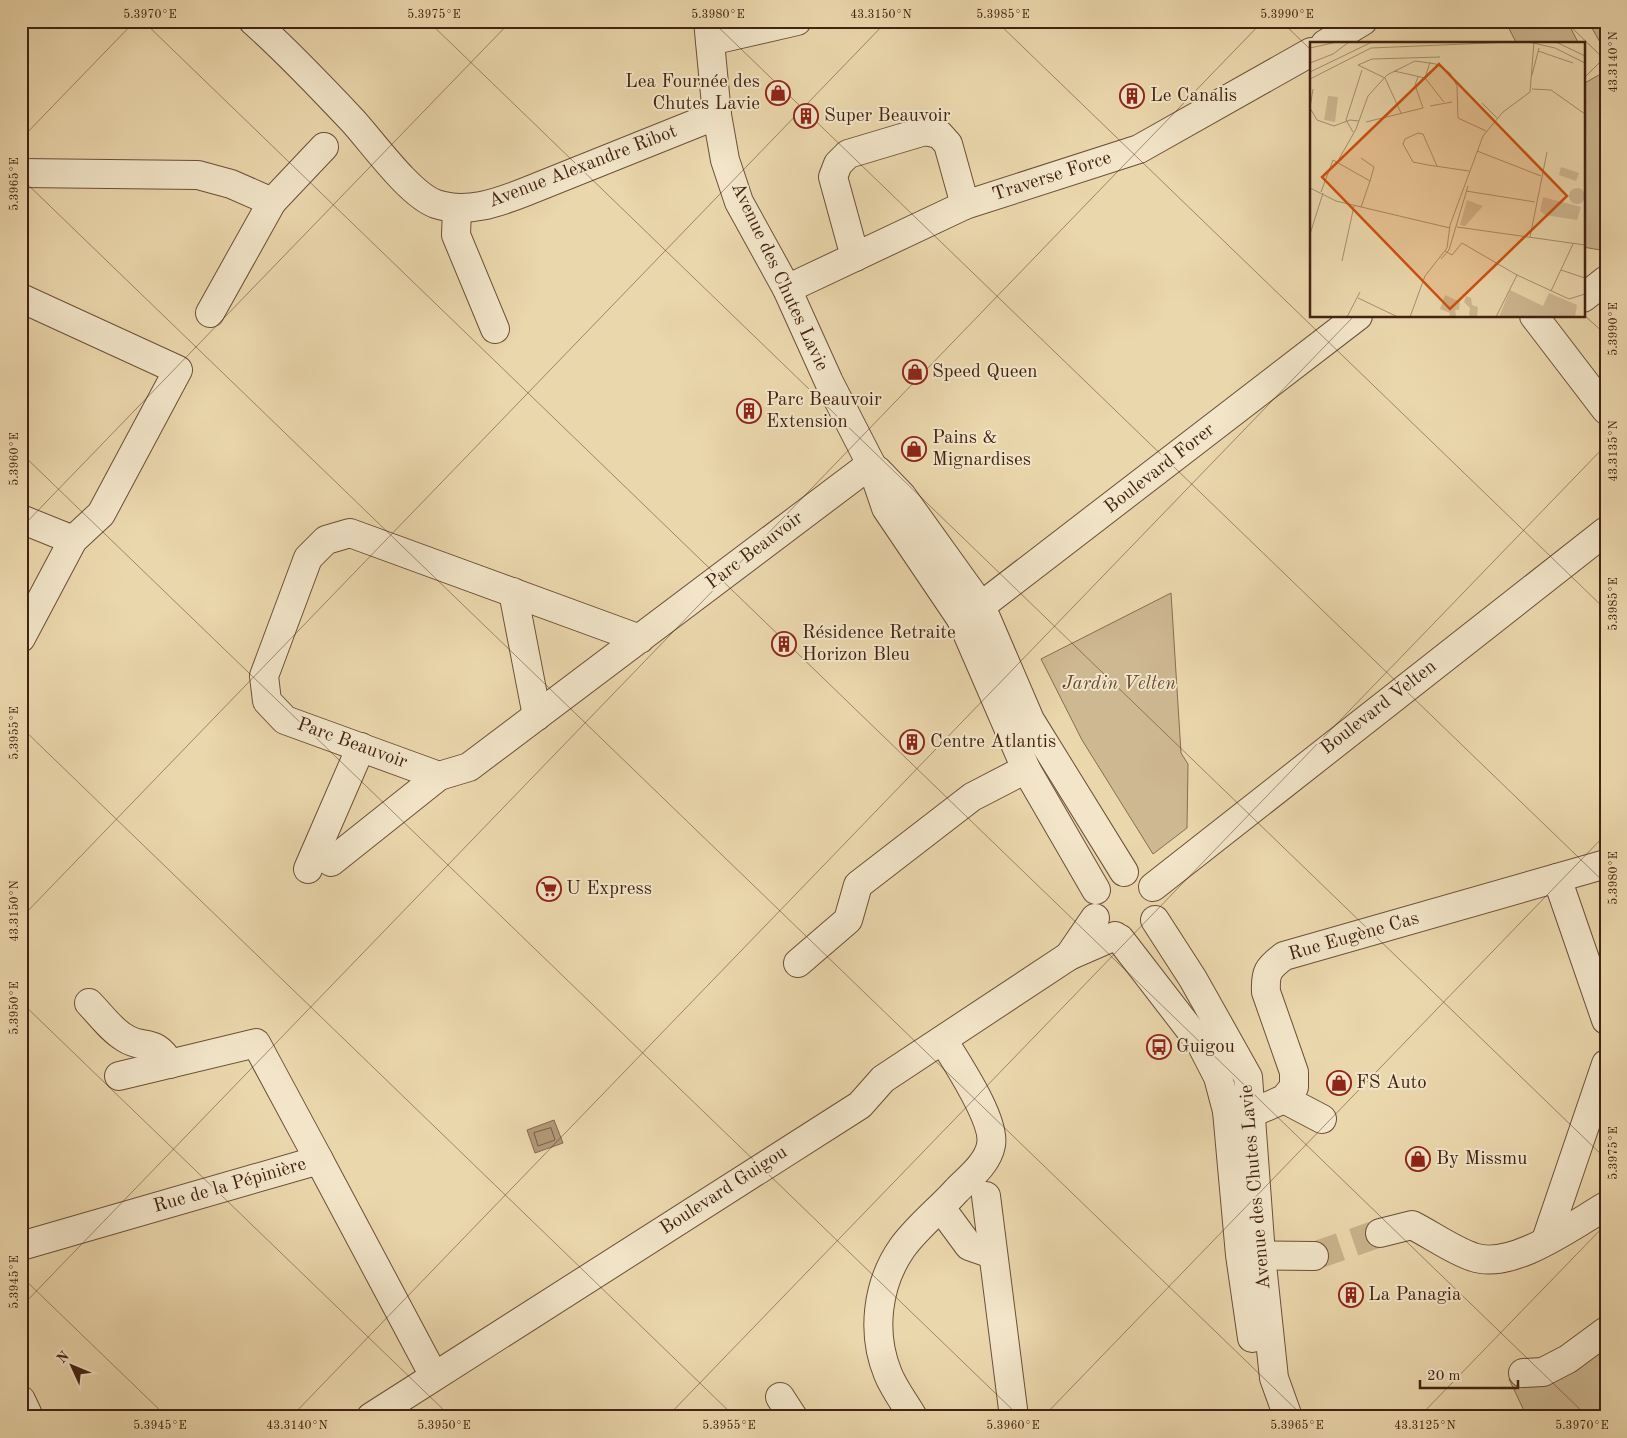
<svg xmlns="http://www.w3.org/2000/svg" width="1627" height="1438" font-family="'Old Standard TT',serif">
<style>
.green{fill:#ceb892;stroke:#886d52}
.water{fill:#b29978;stroke:#85694f}
.lines{fill:none;stroke-linecap:round;stroke-linejoin:round}
.shore{stroke:#7a5e45;stroke-width:1}
.minor-tunnel{stroke:#c9b38d;stroke-width:28;stroke-dasharray:28 14;stroke-linecap:butt}
.minor-casing{stroke:#6c4f38;stroke-width:30}
.minor{stroke:#f2e5c9;stroke-width:28}
.ticks{fill:none;stroke:#422212;stroke-width:1;stroke-opacity:0.45}
.labels{text-anchor:middle;dominant-baseline:central;stroke-width:4;stroke-linejoin:round;paint-order:stroke}
.poi-label{font-size:19px;fill:#422212;stroke:#f2e5c9;text-anchor:start}
.street-label{font-size:19px;fill:#422212;stroke:#f2e5c9}
.park-label{font-size:19px;font-style:italic;fill:#654832;stroke:#f2e5c9}
.inset-road{fill:none;stroke:#a78f6e;stroke-width:1}
.view{fill:#cf510d;fill-opacity:0.15;stroke:#cf510d;stroke-width:2.5}
.inset-edge{fill:none;stroke:#422212;stroke-width:2.5}
.neatline{fill:none;stroke:#422212;stroke-width:2}
.ticks-label{font-size:12px;text-anchor:middle;fill:#422212}
</style>
<rect width="100%" height="100%" fill="#ebd7ac"/>
<filter id="stains"><feTurbulence type="fractalNoise" baseFrequency=".004" numOctaves="4"/><feColorMatrix values="0 0 0 0 .2 0 0 0 0 .09 0 0 0 0 .02 0 0 0 .5 -.17"/></filter>
<radialGradient id="worn" r=".72"><stop offset=".6" stop-color="#630" stop-opacity="0"/><stop offset="1" stop-color="#630" stop-opacity=".3"/></radialGradient>
<g class="green">
<path d="M1505 21H1567L1579 44H1517Z"/>
<path d="M1588 21H1606V41L1601 44Z"/>
<path d="M1606 71V251L1583 247V84Z"/>
<path d="M1171 593 1181 753 1188 764 1187 828 1153 854 1082 740 1041 659Z"/>
<path d="M1606 1342V1417H1527L1509 1379H1541Z"/>
</g>
<path class="water" d="M554 1120 563 1143 535 1153 527 1130Z"/>
<g class="lines">
<path class="shore" d="M551 1128 555 1140 538 1146 534 1133Z"/>
<path class="minor-tunnel" d="M1314 1256 1380 1233"/>
<defs>
<g id="minor">
<path d="M253 21C288 52 321 87 353 121 373 143 410 195 436 204 466 214 497 203 525 192L717 115"/>
<path d="M708 21 717 115 725 160 739 202 787 289 829 382 871 464 886 508 961 619 1026 769 1096 890"/>
<path d="M710 41 797 21"/>
<path d="M1325 44 1363 21"/>
<path d="M21 173 198 175 231 184 272 202"/>
<path d="M457 208 456 235 495 329"/>
<path d="M855 257 833 177 838 164 848 154 925 131 939 134 948 144 965 205"/>
<path d="M787 289 965 205 1139 149 1311 52"/>
<path d="M21 298 178 370 101 514 73 540 21 638"/>
<path d="M1583 298 1606 280"/>
<path d="M210 313 272 202 324 147"/>
<path d="M1534 316 1606 410"/>
<path d="M877 470 902 496 981 606 1030 720 1124 872"/>
<path d="M21 519 73 540"/>
<path d="M513 592 537 716"/>
<path d="M961 619 981 606 1358 316"/>
<path d="M640 639 350 533 326 540 308 558 264 676 267 701 285 720 439 776 469 767 871 464"/>
<path d="M331 862 439 776"/>
<path d="M308 869 361 747"/>
<path d="M1557 878 1606 1020"/>
<path d="M1153 887 1606 531"/>
<path d="M1155 920 1193 979 1248 1077 1261 1255 1274 1378 1288 1417"/>
<path d="M1120 939 1201 1044 1218 1077 1227 1111 1240 1255 1252 1338"/>
<path d="M1069 956 1095 918"/>
<path d="M798 963 848 920 858 885 972 797 1026 769"/>
<path d="M89 1003C100 1014 111 1030 125 1038 143 1050 155 1037 170 1064"/>
<path d="M119 1076 256 1043 319 1160"/>
<path d="M1284 1099 1322 1119"/>
<path d="M1227 1111 1252 1113 1284 1099 1294 1087V1072L1266 992C1265 972 1268 968 1284 956L1606 864"/>
<path d="M986 1196 1014 1417"/>
<path d="M941 1208 969 1246 992 1254"/>
<path d="M1380 1233 1412 1225C1432 1235 1452 1250 1473 1257 1512 1271 1573 1225 1606 1206"/>
<path d="M1546 1240 1606 1064"/>
<path d="M21 1246 319 1160 434 1376"/>
<path d="M1243 1255 1314 1256"/>
<path d="M1523 1373 1543 1372 1568 1359 1606 1331"/>
<path d="M780 1397 793 1417"/>
<path d="M21 1400 29 1417"/>
<path d="M371 1417 860 1105 883 1079 1069 956 1115 936"/>
<path d="M913 1417C905 1403 894 1389 888 1374 871 1333 877 1284 902 1248 917 1227 940 1209 957 1190 969 1178 988 1163 991 1145 996 1120 956 1062 943 1040"/>
</g>
</defs>
<use href="#minor" class="minor-casing"/>
<use href="#minor" class="minor"/>
</g>
<path class="ticks" d="M143 21 1588 1417M428 21 1606 1159M712 21 1606 884M996 21 1606 610M1281 21 1311 50M1565 21 1606 61M1583 79 1606 56M21 139 135 21M21 178 1304 1417M1583 314 1606 335M21 453 1020 1417M21 528 511 21M21 727 735 1417M21 918 887 21M21 1002 451 1417M21 1276 167 1417M21 1307 1263 21M291 1417 1354 316M667 1417 1606 445M1043 1417 1606 834M1419 1417 1606 1224"/>
<defs>
<symbol id="shop-ring" viewBox="-11 -11 22 22"><circle r="9.5" fill="#f2e5c9" stroke="#8f2418" stroke-width="1.5"/><path d="M-5-2.5h2.3a2.7 3.5 0 0 1 5.4 0H5L5.5 6h-11ZM-1.5-2.5h3a1.5 2.3 0 0 0-3 0Z" fill="#8f2418"/></symbol>
<symbol id="building-ring" viewBox="-11 -11 22 22"><circle r="9.5" fill="#f2e5c9" stroke="#8f2418" stroke-width="1.5"/><path d="M-4-6H4V6H1V3H-1V6H-4ZM-2.5-4.3h1.7v1.8h-1.7ZM.8-4.3h1.7v1.8H.8ZM-2.5-1h1.7V.8h-1.7ZM.8-1h1.7V.8H.8Z" fill="#8f2418"/></symbol>
<symbol id="supermarket-ring" viewBox="-11 -11 22 22"><circle r="9.5" fill="#f2e5c9" stroke="#8f2418" stroke-width="1.5"/><path d="M-6-5.5h2.5l.6 2H6L4.5 2H-2.5L-4.4-4H-6ZM-1.5 3.2a1.3 1.3 0 1 0 .1 0ZM3 3.2a1.3 1.3 0 1 0 .1 0Z" fill="#8f2418"/></symbol>
<symbol id="bus-ring" viewBox="-11 -11 22 22"><circle r="9.5" fill="#f2e5c9" stroke="#8f2418" stroke-width="1.5"/><path d="M-5-6H5V4H4V6H2V4H-2V6H-4V4H-5ZM-3.5-4V0h7V-4ZM-3.5 1.2v1.5H-2V1.2ZM2 1.2v1.5H3.5V1.2Z" fill="#8f2418"/></symbol>
</defs>
<g fill-rule="evenodd">
<use href="#shop-ring" x="764" y="79" width="28" height="28"/>
<use href="#building-ring" x="1118" y="82" width="28" height="28"/>
<use href="#building-ring" x="792" y="102" width="28" height="28"/>
<use href="#shop-ring" x="901" y="358" width="28" height="28"/>
<use href="#building-ring" x="735" y="397" width="28" height="28"/>
<use href="#shop-ring" x="900" y="435" width="28" height="28"/>
<use href="#building-ring" x="770" y="630" width="28" height="28"/>
<use href="#building-ring" x="898" y="728" width="28" height="28"/>
<use href="#supermarket-ring" x="535" y="875" width="28" height="28"/>
<use href="#bus-ring" x="1145" y="1033" width="28" height="28"/>
<use href="#shop-ring" x="1325" y="1069" width="28" height="28"/>
<use href="#shop-ring" x="1404" y="1145" width="28" height="28"/>
<use href="#building-ring" x="1337" y="1281" width="28" height="28"/>
</g>
<g class="labels">
<g class="poi-label">
<text x="760" y="82" text-anchor="end">Lea Fournée des<tspan x="760" dy="22">Chutes Lavie</tspan></text>
<text x="1150" y="96">Le Canalis</text>
<text x="824" y="116">Super Beauvoir</text>
<text x="932" y="372">Speed Queen</text>
<text x="766" y="400">Parc Beauvoir<tspan x="766" dy="22">Extension</tspan></text>
<text x="932" y="438">Pains &amp;<tspan x="932" dy="22">Mignardises</tspan></text>
<text x="802" y="633">Résidence Retraite<tspan x="802" dy="22">Horizon Bleu</tspan></text>
<text x="930" y="742">Centre Atlantis</text>
<text x="566" y="889">U Express</text>
<text x="1176" y="1047">Guigou</text>
<text x="1356" y="1083">FS Auto</text>
<text x="1436" y="1159">By Missmu</text>
<text x="1368" y="1295">La Panagia</text>
</g>
<g class="street-label">
<text transform="translate(583 167) rotate(-21)">Avenue Alexandre Ribot</text>
<text transform="translate(1052 177) rotate(-18)">Traverse Force</text>
<text transform="translate(779 277) rotate(65)">Avenue des Chutes Lavie</text>
<text transform="translate(1160 469) rotate(-38)">Boulevard Forer</text>
<text transform="translate(755 551) rotate(-37)">Parc Beauvoir</text>
<text transform="translate(1379 708) rotate(-38)">Boulevard Velten</text>
<text transform="translate(352 744) rotate(20)">Parc Beauvoir</text>
<text transform="translate(1354 937) rotate(-16)">Rue Eugène Cas</text>
<text transform="translate(230 1186) rotate(-16)">Rue de la Pépinière</text>
<text transform="translate(1256 1187) rotate(-95)">Avenue des Chutes Lavie</text>
<text transform="translate(724 1191) rotate(-33)">Boulevard Guigou</text>
</g>
<g class="park-label">
<text x="1119" y="684">Jardin Velten</text>
</g>
</g>
<g transform="translate(1310 42)">
<rect width="275" height="275" fill="#ebd7ac"/>
<path d="M18 54 28 55 25 80 14 78ZM251 125 269 131 266 139 249 133ZM259 154a8 8 0 1 1 16 0a8 8 0 1 1-16 0ZM233 155 271 165 267 178 235 173 230 169ZM157 158 173 164 155 184 150 183ZM200 248 233 264 239 251 267 263 265 275H189ZM135 253 150 260 149 268H145L146 274 156 275H139L140 271 130 267ZM156 254 161 256 162 263 168 265 167 275H159L160 266 154 260Z" fill="#ceb892"/>
<path class="inset-road" d="M219 0 245 6 275 21M246 0 275 14M0 6 27 0M228 9 263 21M0 21 23 12 39 0M84 29 115 36 134 60M0 30 62 0M222 33 229 6M75 36 48 23 62 17 130 15M75 36 91 71M115 36 120 20M0 37 61 6 202 0M3 47 0 66 7 78 24 84 40 78 49 79M222 47 241 48 275 72M172 61 187 76M120 64 142 60M56 80 113 66 105 43 108 35M43 90 36 78 52 28M167 109 231 134M51 116 64 125 60 139M29 117 46 87 58 54 77 33 105 19 126 22 140 31 147 44 148 76 176 89M127 124 113 92 108 91 95 97 93 102 103 120 118 123 159 129M0 146 26 159 140 186M156 149 225 160M11 150 23 118 60 139 51 165M147 185 275 203M0 192 13 151M220 195 237 110M135 209 142 213 152 201 207 233 259 257 275 252M131 217 139 208 158 144M32 219 44 164M251 228 275 236M241 249 263 202M48 256 88 275M37 275 50 250M100 275 115 234 137 206 140 183 173 94 193 70 220 50 224 0M186 275 207 233"/>
<path class="view" d="M129 22 257 154 140 267 12 135Z"/>
<rect width="275" height="275" class="inset-edge"/>
</g>
<rect width="1627" height="1438" fill="none" stroke="#ebd7ac" stroke-width="55"/>
<g transform="translate(72 1366) rotate(314)" stroke="#f2e5c9" stroke-width="4" paint-order="stroke">
<path d="M0-4L9 19L0 12L-9 19Z" fill="#422212"/>
<text y="-8" font-size="14" font-weight="bold" text-anchor="middle" fill="#422212">N</text>
</g>
<path d="M1420 1380v8h98v-8" fill="none" stroke="#422212" stroke-width="2.5"/>
<text x="1427" y="1380" font-size="15" fill="#422212" stroke="#f2e5c9" stroke-width="4" paint-order="stroke">20 m</text>
<rect x="28" y="28" width="1572" height="1382" class="neatline"/>
<g class="ticks-label">
<text x="150" y="18">5.3970°E</text>
<text x="434" y="18">5.3975°E</text>
<text x="718" y="18">5.3980°E</text>
<text x="881" y="18">43.3150°N</text>
<text x="1003" y="18">5.3985°E</text>
<text x="1287" y="18">5.3990°E</text>
<text transform="translate(1613 62) rotate(-90)" y="4">43.3140°N</text>
<text transform="translate(14 184) rotate(-90)" y="4">5.3965°E</text>
<text transform="translate(1613 329) rotate(-90)" y="4">5.3990°E</text>
<text transform="translate(1613 451) rotate(-90)" y="4">43.3135°N</text>
<text transform="translate(14 459) rotate(-90)" y="4">5.3960°E</text>
<text transform="translate(1613 604) rotate(-90)" y="4">5.3985°E</text>
<text transform="translate(14 733) rotate(-90)" y="4">5.3955°E</text>
<text transform="translate(1613 878) rotate(-90)" y="4">5.3980°E</text>
<text transform="translate(14 911) rotate(-90)" y="4">43.3150°N</text>
<text transform="translate(14 1008) rotate(-90)" y="4">5.3950°E</text>
<text transform="translate(1613 1153) rotate(-90)" y="4">5.3975°E</text>
<text transform="translate(14 1282) rotate(-90)" y="4">5.3945°E</text>
<text x="160" y="1429">5.3945°E</text>
<text x="297" y="1429">43.3140°N</text>
<text x="444" y="1429">5.3950°E</text>
<text x="729" y="1429">5.3955°E</text>
<text x="1013" y="1429">5.3960°E</text>
<text x="1297" y="1429">5.3965°E</text>
<text x="1425" y="1429">43.3125°N</text>
<text x="1582" y="1429">5.3970°E</text>
</g>
<rect width="100%" height="100%" filter="url(#stains)"/>
<rect width="100%" height="100%" fill="url(#worn)"/>
</svg>
